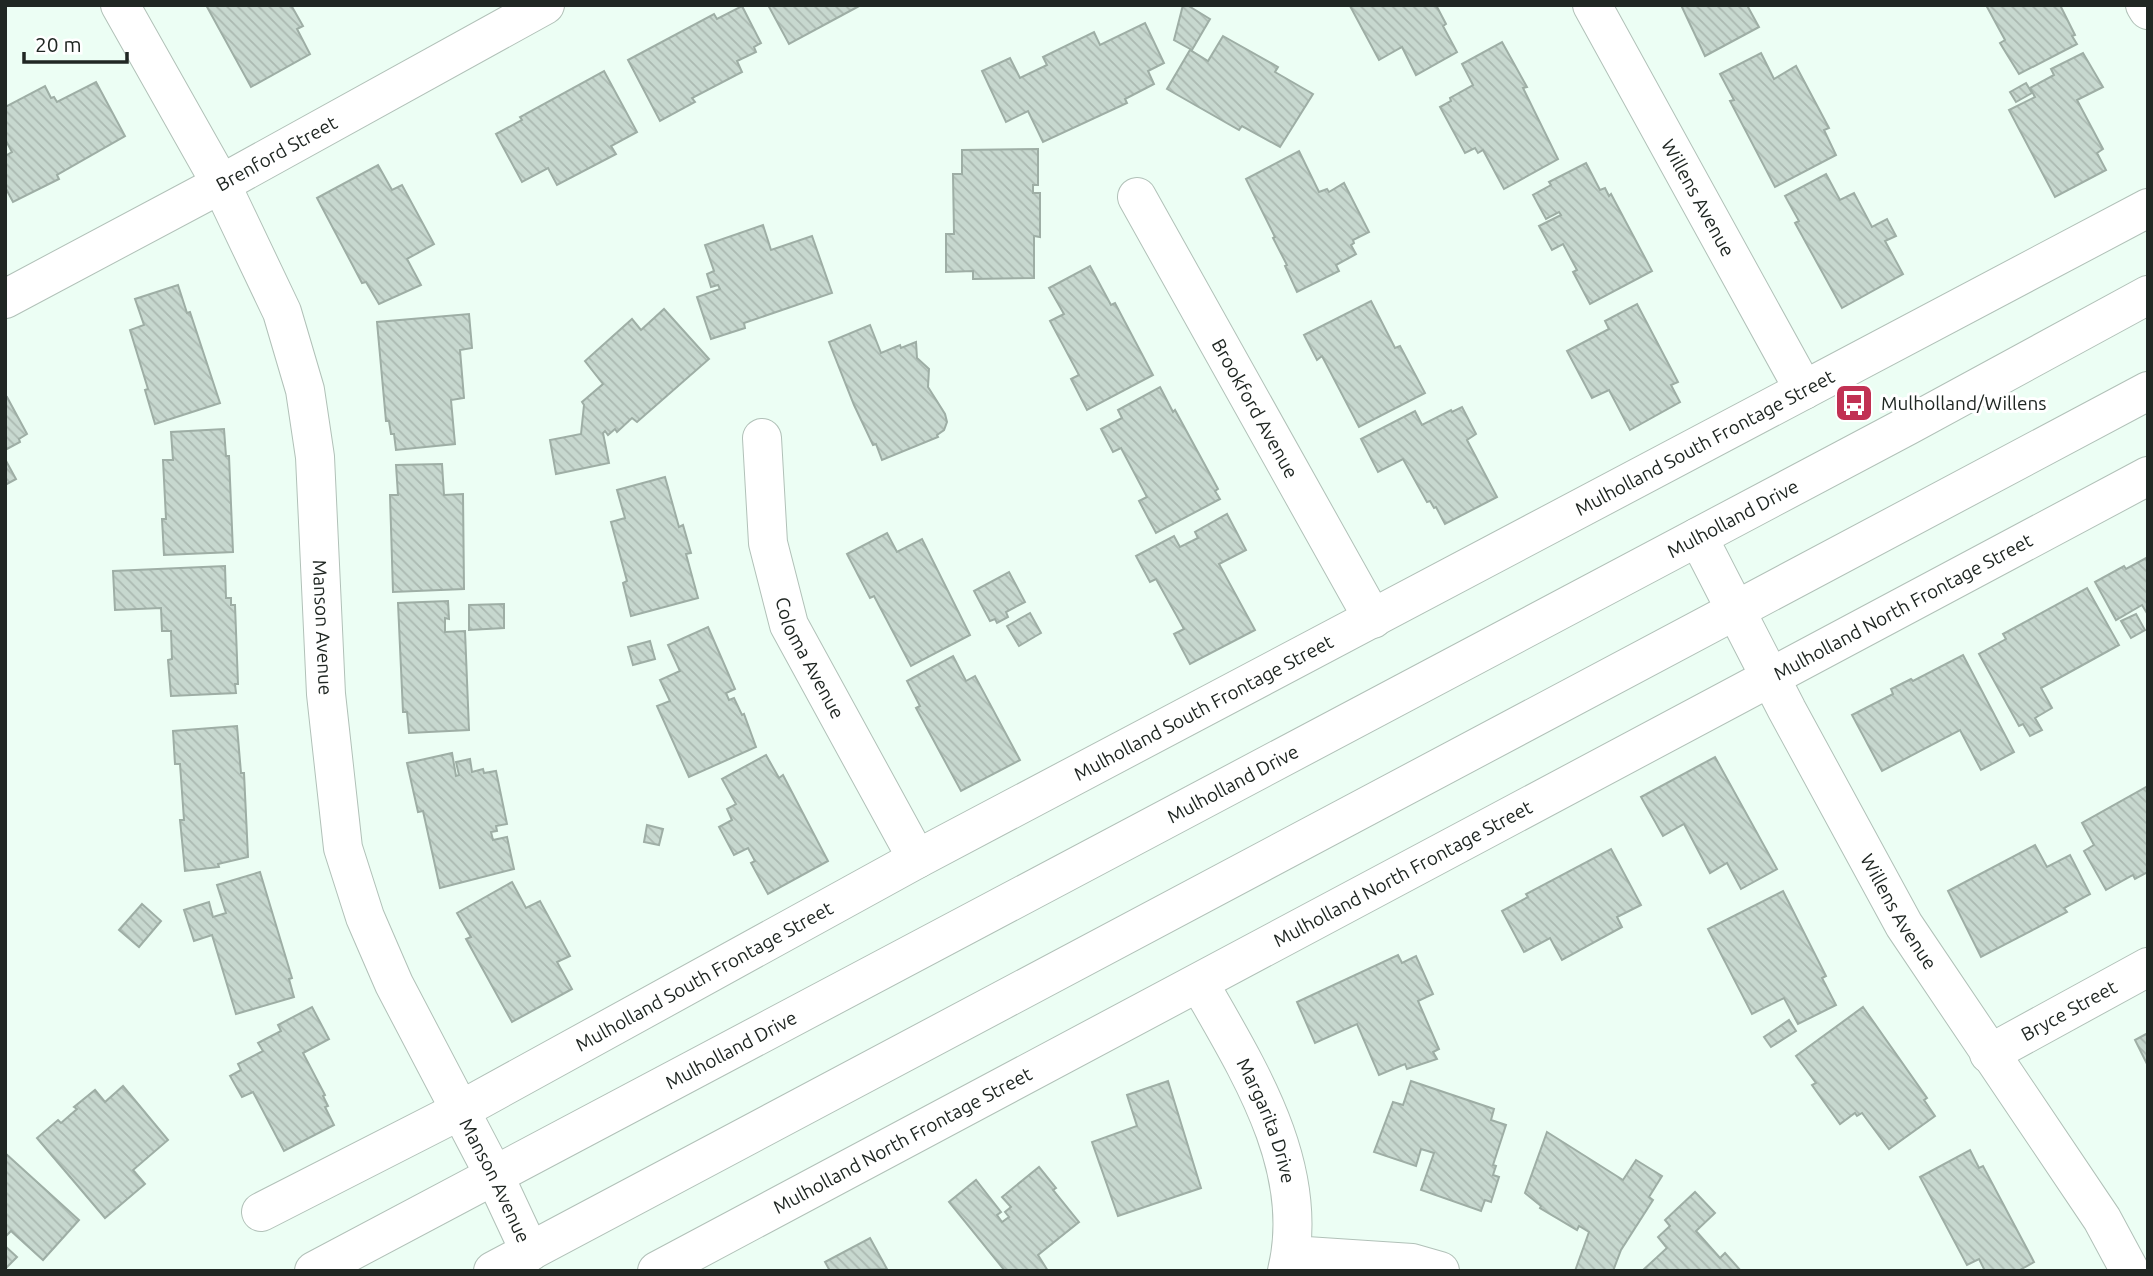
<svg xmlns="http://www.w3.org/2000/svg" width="2153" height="1276" font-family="Ubuntu,sans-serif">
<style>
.building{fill:url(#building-back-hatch);stroke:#9eaea5;stroke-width:2}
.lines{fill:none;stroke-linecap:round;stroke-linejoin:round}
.minor-casing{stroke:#b1c1b8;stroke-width:40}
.major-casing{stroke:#b1c1b8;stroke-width:40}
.minor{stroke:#fff;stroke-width:38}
.major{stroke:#fff;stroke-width:38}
.labels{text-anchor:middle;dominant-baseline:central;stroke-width:6;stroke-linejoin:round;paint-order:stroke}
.street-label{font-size:19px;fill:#202723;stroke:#fff}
.poi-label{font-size:19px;fill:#202723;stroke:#fff;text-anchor:start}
</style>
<defs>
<pattern id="building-back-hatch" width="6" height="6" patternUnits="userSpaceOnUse" patternTransform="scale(1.75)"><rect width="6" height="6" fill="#c7d8cf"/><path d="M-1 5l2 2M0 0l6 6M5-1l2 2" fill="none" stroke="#abb9b1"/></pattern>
</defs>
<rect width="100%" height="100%" fill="#ecfef4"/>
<g class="building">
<path d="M206 5H291L303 26 297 29 310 54 251 87Z"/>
<path d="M768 5H861L789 44Z"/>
<path d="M1183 5H1187L1210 19 1192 50 1174 40Z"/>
<path d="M1436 5 1446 24 1443 26 1457 52 1416 75 1402 47 1379 60 1350 6Z"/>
<path d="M1681 5H1751L1748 7 1759 27 1705 56Z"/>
<path d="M1986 5H2060L2075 35 2072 36 2077 44 2019 74 2000 43 2005 40Z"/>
<path d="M742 6 761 43 754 47 756 52 737 61 742 72 692 98 695 102 660 121 628 60 714 14 717 19Z"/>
<path d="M1145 23 1164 63 1148 71 1154 84 1125 99 1127 103 1043 142 1028 111 1006 122 982 71 1010 58 1020 78 1047 65 1043 57 1094 32 1100 45Z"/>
<path d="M1223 36 1278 67 1275 72 1313 94 1280 147 1242 126 1239 130 1167 89 1190 50 1208 61Z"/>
<path d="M1502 42 1527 87 1523 88 1558 159 1504 189 1483 150 1478 153 1475 148 1465 153 1440 107 1451 101 1450 98 1473 85 1462 64Z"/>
<path d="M1761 53 1774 79 1796 66 1829 128 1824 130 1836 155 1775 187 1730 101 1734 100 1720 74Z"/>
<path d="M2083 53 2103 87 2077 100 2103 149 2097 153 2106 170 2055 197 2009 110 2035 97 2030 88 2054 75 2051 69Z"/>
<path d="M604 71 637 132 611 146 616 154 557 185 548 168 522 182 496 134 522 120 520 117Z"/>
<path d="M96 82 125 136 57 175 59 179 13 202 5 187V156L12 152 5 139V107L45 86 51 98 54 97 57 102Z"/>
<path d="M2026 83 2032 93 2016 102 2010 92Z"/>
<path d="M1038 149V185H1033V193H1040V237L1034 236V278L973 279V271L946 272V234H954L953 174H962V150Z"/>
<path d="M1299 151 1319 192 1327 189 1329 192 1344 183 1369 232 1353 240 1354 243 1351 245 1356 254 1336 265 1339 271 1297 292 1285 266 1287 265 1273 238 1275 237 1246 179Z"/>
<path d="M1586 163 1600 190 1605 188 1609 196 1611 194 1652 271 1590 304 1573 272 1577 270 1563 244 1552 250 1539 226 1561 215 1559 212 1546 219 1533 195 1551 185 1549 182Z"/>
<path d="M378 165 392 190 402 185 434 244 407 259 421 285 379 304 366 282 362 283 317 198Z"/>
<path d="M1826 174 1840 200 1854 193 1872 227 1887 219 1896 236 1885 241 1903 274 1842 308 1795 223 1799 221 1785 196Z"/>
<path d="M763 225 771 250 812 236 832 293 744 323 745 328 711 339 697 297 720 289 718 285 711 287 707 274 714 271 705 245Z"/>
<path d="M1090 266 1111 305 1115 303 1153 375 1087 410 1071 379 1079 375 1050 321 1064 314 1049 288Z"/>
<path d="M178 285 187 313 190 312 220 403 155 424 145 390 148 389 130 330 144 325 135 299Z"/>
<path d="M1371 301 1395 348 1400 346 1425 393 1359 427 1322 356 1317 360 1304 335Z"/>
<path d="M1637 304 1678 382 1671 385 1680 402 1630 430 1609 390 1592 398 1567 351 1609 329 1605 321Z"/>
<path d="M664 309 709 359 637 422 632 418 617 432 615 429 608 435 605 431 603 433 609 463 556 474 550 440 581 434 584 405 582 402 603 384 585 361 632 319 641 330Z"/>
<path d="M469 314 472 348 460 350 464 398 451 400 455 444 396 450 394 434H391L389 421H386L377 322Z"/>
<path d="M870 325 881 353 900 345 901 348 916 342 917 358 929 369 928 387 945 414 947 422 944 430 937 435 938 437 882 460 876 444 873 445 854 405 829 342Z"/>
<path d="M1160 387 1173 412 1175 410 1218 489 1215 491 1220 499 1156 533 1139 501 1147 497 1121 448 1113 452 1101 429 1122 418 1118 410Z"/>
<path d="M7 397 27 434 19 439 20 442 5 450V398Z"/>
<path d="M1462 407 1476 434 1467 440 1497 497 1445 524 1436 507 1434 508 1430 501 1427 502 1403 459 1378 472 1361 439 1415 411 1422 425 1451 410 1452 412Z"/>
<path d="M224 429 226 456H229L233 552 164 555 162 519H166L163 460H173L171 432Z"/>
<path d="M5 459 16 479 5 485Z"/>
<path d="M442 464 444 495 463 494 464 589 393 592 390 495H398L396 465Z"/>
<path d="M665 477 679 527 683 525 691 553 686 554 698 598 631 616 623 583 627 581 611 522 625 518 617 490Z"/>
<path d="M1227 514 1246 550 1219 564 1255 630 1190 664 1174 634 1184 629 1156 579 1150 582 1136 556 1174 536 1180 547 1198 538 1195 532Z"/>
<path d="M887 533 897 552 922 539 970 635 911 666 874 596 870 598 847 554Z"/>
<path d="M2148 557V615L2142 605 2116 620 2095 582 2124 566 2126 569Z"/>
<path d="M225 566 226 598H231V605H235L238 684H235L236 693 171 696 168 660 172 659 171 631H162L161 608 115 610 113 571Z"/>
<path d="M1009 572 1025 602 1006 612 1008 617 997 623 995 619 990 621 974 591Z"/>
<path d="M2087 588 2119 645 2041 688 2052 708 2035 718 2042 730 2030 736 2023 724 2019 726 1979 654 2006 639 2003 634Z"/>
<path d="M448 601 449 619 445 618V632L465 631 469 730 409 733 407 712H403L398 603Z"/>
<path d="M504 604V628L469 630V605Z"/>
<path d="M1030 613 1041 633 1019 646 1007 626Z"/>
<path d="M2136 614 2145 630 2131 638 2121 621Z"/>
<path d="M708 627 735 689 726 693 729 700 734 698 742 715 744 714 756 747 689 777 657 706 670 701 660 680 680 671 668 645Z"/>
<path d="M650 641 655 659 633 665 628 647Z"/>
<path d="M1963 655 2014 752 1981 770 1960 730 1882 771 1852 715 1893 694 1891 689 1911 679 1913 681Z"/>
<path d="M953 656 966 681 975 676 1020 760 961 791 916 708 920 706 907 681Z"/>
<path d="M237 726 241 773H244L248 857 218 864 219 867 185 871 180 820H184L180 764H175L173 731Z"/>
<path d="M452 753 456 776 459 775 456 762 470 759 472 772 483 769 484 773 496 771 507 824 496 826 497 831 491 832 493 840 507 837 514 869 440 888 423 811 418 812 407 763Z"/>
<path d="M766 755 779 778 783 775 828 861 768 894 751 863 755 861 748 848 734 855 719 827 732 820 727 809 736 804 722 779Z"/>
<path d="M1715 757 1777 869 1741 889 1727 863 1710 873 1684 824 1663 836 1641 797Z"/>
<path d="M2148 786V872L2135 879 2133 875 2106 890 2084 851 2094 845 2082 823Z"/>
<path d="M647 825 663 829 659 845 644 842Z"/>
<path d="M2035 845 2047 867 2070 855 2090 894 2064 908 2067 912 1981 957 1948 891Z"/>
<path d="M1611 849 1641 905 1617 917 1622 927 1562 960 1550 938 1524 952 1502 911 1528 897 1526 894Z"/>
<path d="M260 872 292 978 289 979 294 997 236 1014 212 935 194 941 184 910 209 902 213 917 226 913 217 885Z"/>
<path d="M512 882 526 908 540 901 570 956 557 962 572 989 512 1022 466 939 471 937 457 913Z"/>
<path d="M1783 891 1826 976 1822 978 1836 1005 1798 1024 1784 998 1752 1014 1708 929Z"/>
<path d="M142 904 161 921 139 947 119 930Z"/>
<path d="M1398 955 1402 963 1416 956 1433 994 1418 1001 1439 1049 1433 1052 1437 1059 1407 1069 1405 1064 1379 1075 1357 1024 1315 1043 1297 1002Z"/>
<path d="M312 1007 329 1039 303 1053 325 1095 323 1096 328 1106 325 1107 334 1125 284 1151 253 1092 242 1097 230 1076 241 1070 238 1064 263 1051 258 1043 281 1031 278 1025Z"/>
<path d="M1863 1007 1927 1098 1924 1100 1935 1116 1889 1149 1862 1113 1857 1116 1855 1113 1840 1124 1812 1085 1816 1083 1796 1056Z"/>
<path d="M1789 1020 1796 1031 1771 1047 1764 1037Z"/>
<path d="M2148 1033V1066L2135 1040Z"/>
<path d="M1168 1081 1201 1188 1118 1216 1092 1142 1137 1126 1127 1095Z"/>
<path d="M1411 1081 1494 1109 1491 1120 1506 1125 1493 1165 1496 1166 1493 1175 1499 1177 1491 1202 1485 1200 1481 1211 1421 1190 1434 1153 1421 1149 1416 1166 1374 1152 1393 1102 1403 1105Z"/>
<path d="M123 1086 168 1140 133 1170 145 1184 105 1218 37 1138 58 1120 61 1123 77 1109 74 1107 95 1090 105 1102Z"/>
<path d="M1547 1132 1623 1180 1636 1160 1662 1176 1649 1197 1653 1200 1621 1250 1613 1271H1575L1589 1232 1579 1226 1577 1230 1540 1208 1541 1206 1525 1193Z"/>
<path d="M1970 1150 1979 1168 1983 1166 2034 1262 2018 1271H1985L1979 1259 1967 1265 1920 1177Z"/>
<path d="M5 1153 79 1220 43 1260 11 1231 5 1237Z"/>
<path d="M1039 1167 1056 1188 1053 1190 1079 1222 1038 1255 1048 1271H1005L949 1202 976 1180 1001 1212 997 1215 1002 1222 1009 1217 1005 1212 1011 1207 1002 1197Z"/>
<path d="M1695 1192 1715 1213 1696 1231 1720 1258 1725 1253 1741 1271H1642L1667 1248 1658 1237 1670 1226 1665 1220Z"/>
<path d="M870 1238 887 1269 830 1271 825 1262Z"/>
<path d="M5 1246 17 1257 5 1269Z"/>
</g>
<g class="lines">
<defs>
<g id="minor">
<path id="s1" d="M120 5 221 184 282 312 305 390 315 457 326 694 343 848 365 917 394 984 494 1175 530 1252"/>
<path id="s2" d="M1592 5 1804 390"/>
<path d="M2145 5 2148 10"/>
<path id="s3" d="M1137 197 1373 619"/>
<path id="s4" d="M5 299 221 184 545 5"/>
<path id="s5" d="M762 438 768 543 789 625 917 859"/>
<path id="s6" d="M1698 537 1787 710 1904 925 2102 1219 2130 1271"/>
<path id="s7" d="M1199 983C1248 1069 1312 1168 1287 1271"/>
<path id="s8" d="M1989 1054 2148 967"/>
<path id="s9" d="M261 1212 459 1111 917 859 2148 208"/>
<path d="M1291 1255 1412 1263 1440 1271"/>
<path id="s10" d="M657 1271 2148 476"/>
</g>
<g id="major">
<path id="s11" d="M314 1271 1909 425 2148 295"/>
<path d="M493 1271 2148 391"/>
</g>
</defs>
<use href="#minor" class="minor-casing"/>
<use href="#major" class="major-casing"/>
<use href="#minor" class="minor"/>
<use href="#major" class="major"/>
</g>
<defs>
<symbol id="bus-square" viewBox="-11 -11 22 22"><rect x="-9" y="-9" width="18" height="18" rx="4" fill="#c13153" stroke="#fff"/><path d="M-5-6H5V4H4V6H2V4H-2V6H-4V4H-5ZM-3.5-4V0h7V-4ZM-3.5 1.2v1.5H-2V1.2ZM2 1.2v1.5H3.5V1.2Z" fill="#fff"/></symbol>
</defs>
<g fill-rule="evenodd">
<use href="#bus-square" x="1832" y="381" width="44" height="44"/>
</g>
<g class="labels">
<g class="street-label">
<text stroke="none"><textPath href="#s4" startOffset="308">Brenford Street</textPath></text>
<text stroke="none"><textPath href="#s2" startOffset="220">Willens Avenue</textPath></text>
<text stroke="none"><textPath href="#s3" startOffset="242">Brookford Avenue</textPath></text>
<text stroke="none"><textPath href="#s9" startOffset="1636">Mulholland South Frontage Street</textPath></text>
<text stroke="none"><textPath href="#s11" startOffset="1606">Mulholland Drive</textPath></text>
<text stroke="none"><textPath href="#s10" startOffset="1412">Mulholland North Frontage Street</textPath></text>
<text stroke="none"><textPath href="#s1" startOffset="667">Manson Avenue</textPath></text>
<text stroke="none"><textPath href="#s5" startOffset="228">Coloma Avenue</textPath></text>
<text stroke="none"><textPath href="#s9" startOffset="1069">Mulholland South Frontage Street</textPath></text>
<text stroke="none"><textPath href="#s11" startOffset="1040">Mulholland Drive</textPath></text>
<text stroke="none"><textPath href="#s10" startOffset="845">Mulholland North Frontage Street</textPath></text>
<text stroke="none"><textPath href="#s6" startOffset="425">Willens Avenue</textPath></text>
<text stroke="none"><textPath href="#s9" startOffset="502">Mulholland South Frontage Street</textPath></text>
<text stroke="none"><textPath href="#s8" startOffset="91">Bryce Street</textPath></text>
<text stroke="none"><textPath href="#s11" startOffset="472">Mulholland Drive</textPath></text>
<text stroke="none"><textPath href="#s7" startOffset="154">Margarita Drive</textPath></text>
<text stroke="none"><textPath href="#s10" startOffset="278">Mulholland North Frontage Street</textPath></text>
<text stroke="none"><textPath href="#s1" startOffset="1255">Manson Avenue</textPath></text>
</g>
<g class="poi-label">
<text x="1881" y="403">Mulholland/Willens</text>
</g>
</g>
<rect width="2153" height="1276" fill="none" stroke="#202723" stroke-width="14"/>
<path d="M24 52v10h103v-10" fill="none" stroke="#202723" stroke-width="3.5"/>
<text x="35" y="52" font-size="21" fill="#202723" stroke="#ffffff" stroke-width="5" paint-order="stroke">20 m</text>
</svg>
